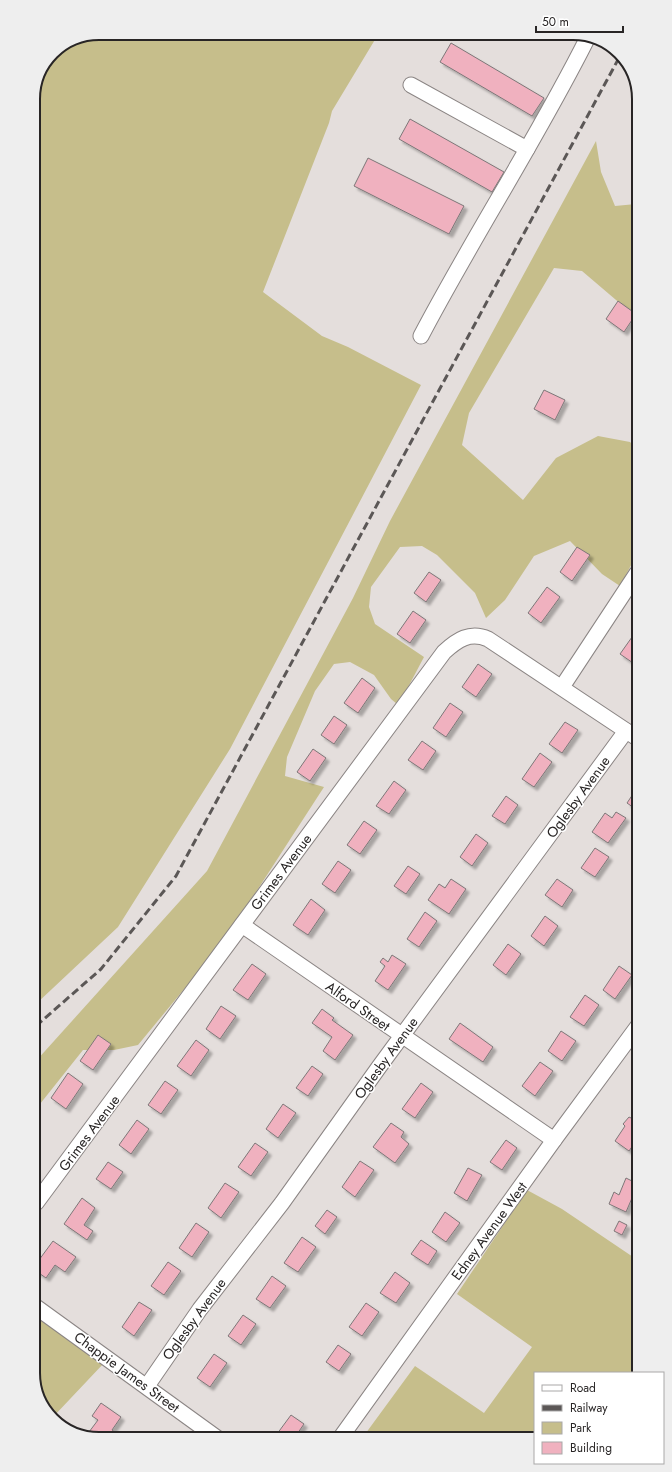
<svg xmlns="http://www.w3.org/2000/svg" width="672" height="1472" font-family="Jost,sans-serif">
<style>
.green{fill:#c6be8b}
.building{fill:#f0b1bf;stroke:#7d7778;filter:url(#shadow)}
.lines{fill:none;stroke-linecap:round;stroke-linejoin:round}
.minor-casing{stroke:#8b8584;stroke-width:17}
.minor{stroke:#fff;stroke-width:15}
.rail{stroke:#5b5756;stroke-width:3;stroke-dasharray:8 4;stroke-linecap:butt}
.labels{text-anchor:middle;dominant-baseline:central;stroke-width:3;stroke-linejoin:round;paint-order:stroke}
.street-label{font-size:14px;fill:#282525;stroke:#fff}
.rim{fill:none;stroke:#282525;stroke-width:2}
</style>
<defs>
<filter id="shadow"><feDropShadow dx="3.5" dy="3.5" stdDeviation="1" flood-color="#0004"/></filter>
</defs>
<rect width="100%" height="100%" fill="#e4dedc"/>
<g class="green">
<path d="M99 33H379L332 111 329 123 263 292 322 336 348 347 421 385 230 749 118 927 36 1004 33 95 53 52Z"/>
<path d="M596 141 601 172 615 206 636 204V317L582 271 554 268 469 413 462 445 523 500 556 458 598 436 630 442 636 448 637 554 620 586 602 574 570 541 534 556 505 600 486 618 475 593 437 555 422 546 400 547 371 587 369 607 375 624 424 657 406 691 397 704 391 699 374 675 350 662 334 664 315 691 287 757 285 776 324 787 256 892 199 971 138 1045 114 1050H83L36 1109V1061L207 871 353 598 390 521Z"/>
<path d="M527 1190 562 1209 639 1261V1373H535V1436L363 1437 415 1366 484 1413 532 1347 457 1294Z"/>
<path d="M36 1317 104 1363 53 1417 61 1426 59 1425 37 1394Z"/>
</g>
<g class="building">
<path d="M451 43 544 98 532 116 440 62Z"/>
<path d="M410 119 504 172 492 192 399 139Z"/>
<path d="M368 158 464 206 449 234 354 186Z"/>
<path d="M618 301 636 314 624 332 606 319Z"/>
<path d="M544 390 565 400 555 420 534 409Z"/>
<path d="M577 547 590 555 572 581 560 572Z"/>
<path d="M429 572 441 580 426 602 414 593Z"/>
<path d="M547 587 560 597 541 623 528 613Z"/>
<path d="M413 611 426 620 410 643 397 634Z"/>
<path d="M637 630V664L636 665 620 654Z"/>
<path d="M478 664 492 674 476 697 462 687Z"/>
<path d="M362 678 375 688 358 713 344 703Z"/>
<path d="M450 703 463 712 446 737 433 728Z"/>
<path d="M334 716 347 725 334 744 321 735Z"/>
<path d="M565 722 578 730 562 753 549 744Z"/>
<path d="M422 741 436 751 423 770 408 760Z"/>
<path d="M313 749 326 758 310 781 297 772Z"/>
<path d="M540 753 552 762 534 787 522 779Z"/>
<path d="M394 781 406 790 389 814 376 806Z"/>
<path d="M637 788V810L627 803Z"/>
<path d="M506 796 518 805 505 824 492 816Z"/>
<path d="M616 812 626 818 608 843 592 832 605 813 612 818Z"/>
<path d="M364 821 377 830 360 854 347 845Z"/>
<path d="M476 834 488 843 472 866 460 857Z"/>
<path d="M595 848 609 857 595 877 581 868Z"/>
<path d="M338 861 351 870 335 893 322 884Z"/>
<path d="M408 866 420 874 406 894 394 886Z"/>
<path d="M451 879 466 889 449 914 428 900 439 884 445 888Z"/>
<path d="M557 879 573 890 562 907 545 895Z"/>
<path d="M311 899 325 910 308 935 293 925Z"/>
<path d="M425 912 437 921 419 947 407 939Z"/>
<path d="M545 916 558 926 544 946 531 936Z"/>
<path d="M508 944 521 954 506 975 493 965Z"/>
<path d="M392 955 406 964 388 990 375 981 385 966 380 962 383 958 388 962Z"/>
<path d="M252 964 266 974 248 1000 233 990Z"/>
<path d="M619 966 632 975 615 999 603 990Z"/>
<path d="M585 995 599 1005 584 1026 570 1017Z"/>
<path d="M221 1006 236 1016 220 1039 206 1029Z"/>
<path d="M322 1009 334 1018 332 1020 353 1035 335 1060 323 1051 332 1037 312 1023Z"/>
<path d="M460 1023 493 1047 483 1062 449 1039Z"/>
<path d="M561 1031 576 1041 562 1061 548 1051Z"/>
<path d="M98 1035 111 1044 93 1070 80 1061Z"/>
<path d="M196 1040 209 1050 191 1076 177 1066Z"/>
<path d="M540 1062 553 1071 535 1096 522 1086Z"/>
<path d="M312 1066 323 1074 308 1096 296 1088Z"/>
<path d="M68 1073 83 1084 66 1109 51 1098Z"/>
<path d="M165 1081 178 1090 161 1114 148 1105Z"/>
<path d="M421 1083 433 1092 415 1118 402 1109Z"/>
<path d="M283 1104 296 1113 278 1138 266 1129Z"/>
<path d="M634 1114 638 1117V1138L629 1151 615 1141 625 1126 623 1124 629 1117 631 1118Z"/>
<path d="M137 1120 149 1129 131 1154 119 1145Z"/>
<path d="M391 1123 404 1132 401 1137 409 1144 395 1163 373 1147Z"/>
<path d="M506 1140 517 1148 502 1170 490 1162Z"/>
<path d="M255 1143 268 1152 251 1176 238 1167Z"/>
<path d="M360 1161 374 1170 355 1197 342 1187Z"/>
<path d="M108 1162 123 1172 111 1189 96 1179Z"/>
<path d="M468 1168 482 1175 467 1201 454 1193Z"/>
<path d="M626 1178 638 1184 626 1212 609 1204 614 1192 619 1195Z"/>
<path d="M225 1183 239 1192 221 1218 208 1208Z"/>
<path d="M82 1198 95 1208 84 1225 93 1231 87 1240 64 1224Z"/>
<path d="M327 1210 337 1217 325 1234 315 1226Z"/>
<path d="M445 1212 460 1223 446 1242 432 1232Z"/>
<path d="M619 1221 627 1225 622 1235 614 1231Z"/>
<path d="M196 1223 209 1232 192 1257 179 1248Z"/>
<path d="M302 1237 316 1247 298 1272 284 1263Z"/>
<path d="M421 1240 437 1251 428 1265 411 1254Z"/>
<path d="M53 1241 76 1257 65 1272 55 1265 46 1278 36 1271V1264Z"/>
<path d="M168 1262 181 1271 164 1295 151 1286Z"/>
<path d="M395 1272 410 1283 396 1303 380 1293Z"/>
<path d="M272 1276 286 1286 270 1308 256 1299Z"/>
<path d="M139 1302 152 1310 134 1336 122 1327Z"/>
<path d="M366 1303 379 1312 362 1336 349 1327Z"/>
<path d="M243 1315 256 1324 241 1345 228 1336Z"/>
<path d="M338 1345 351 1354 339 1371 326 1362Z"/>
<path d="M214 1354 227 1363 210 1387 197 1378Z"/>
<path d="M101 1403 121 1417 112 1430 125 1439H95L86 1436 98 1420 92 1416Z"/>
<path d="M291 1415 304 1424 295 1437 274 1438Z"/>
</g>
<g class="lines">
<defs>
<g id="minor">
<path d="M411 85 527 149"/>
<path d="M421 336C474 235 537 139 588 37"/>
<path d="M562 687 637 573"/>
<path d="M242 925 554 1140"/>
<path d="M36 1203 444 652C457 640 470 631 488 639L637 738"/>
<path d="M36 1307 217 1438"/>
<path d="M147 1386 200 1309 282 1203 379 1067 626 731"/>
<path d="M341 1437 554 1140 638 1026"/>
</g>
</defs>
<use href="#minor" class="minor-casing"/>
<use href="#minor" class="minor"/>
<path class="rail" d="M36 1026 101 969 176 876 620 56"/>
</g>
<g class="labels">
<g class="street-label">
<text transform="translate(578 797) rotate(-54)">Oglesby Avenue</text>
<text transform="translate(281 872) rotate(-53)">Grimes Avenue</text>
<text transform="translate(358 1006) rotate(35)">Alford Street</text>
<text transform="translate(386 1058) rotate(-54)">Oglesby Avenue</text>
<text transform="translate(89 1133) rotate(-53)">Grimes Avenue</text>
<text transform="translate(489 1231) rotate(-54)">Edney Avenue West</text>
<text transform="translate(194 1319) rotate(-54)">Oglesby Avenue</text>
<text transform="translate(127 1372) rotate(36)">Chappie James Street</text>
</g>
</g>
<path d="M0 0H672V1472H0ZM99 40H573A59 59 0 0 1 632 99V1373A59 59 0 0 1 573 1432H99A59 59 0 0 1 40 1373V99A59 59 0 0 1 99 40Z" fill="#eee" fill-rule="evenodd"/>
<path class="rim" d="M99 40H573A59 59 0 0 1 632 99V1373A59 59 0 0 1 573 1432H99A59 59 0 0 1 40 1373V99A59 59 0 0 1 99 40Z"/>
<rect x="534" y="1372" width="130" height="92" fill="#ffffff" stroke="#a9a8a8"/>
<rect x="542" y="1385" width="20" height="6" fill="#ffffff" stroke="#a9a8a8"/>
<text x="570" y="1392" font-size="12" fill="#282525">Road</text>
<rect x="542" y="1405" width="20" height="6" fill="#5b5756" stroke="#a9a8a8"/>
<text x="570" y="1412" font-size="12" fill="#282525">Railway</text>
<rect x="542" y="1422" width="20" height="12" fill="#c6be8b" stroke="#a9a8a8"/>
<text x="570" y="1432" font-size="12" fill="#282525">Park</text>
<rect x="542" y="1442" width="20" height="12" fill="#f0b1bf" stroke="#a9a8a8"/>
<text x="570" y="1452" font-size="12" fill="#282525">Building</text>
<path d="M536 26v6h87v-6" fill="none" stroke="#282525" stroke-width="2"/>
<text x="542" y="26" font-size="12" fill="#282525" stroke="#ffffff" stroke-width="3" paint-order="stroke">50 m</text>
</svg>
